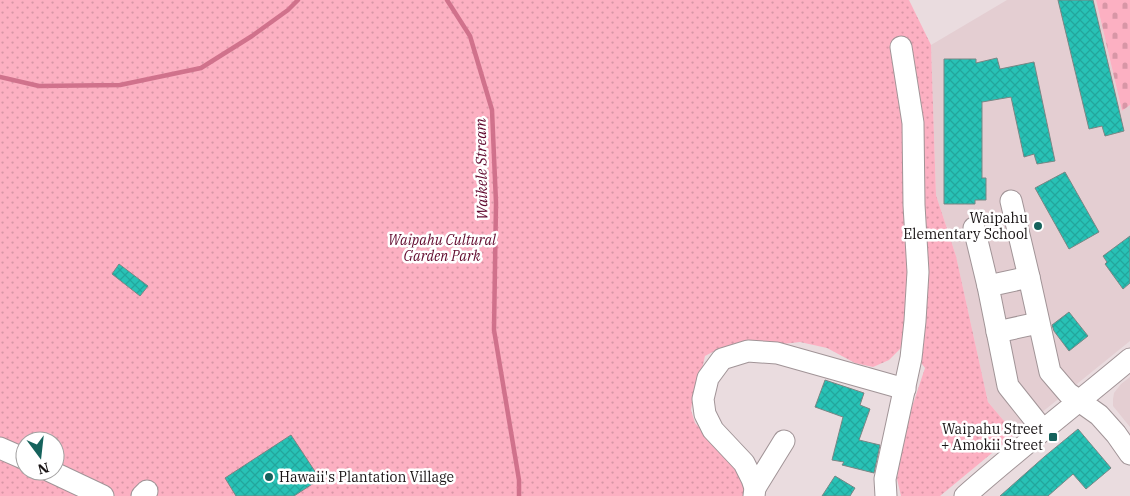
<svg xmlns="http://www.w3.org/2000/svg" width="1130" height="496" font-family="'IBM Plex Serif',serif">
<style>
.built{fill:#e4ced2}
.cemetery{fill:url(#cemetery-stones)}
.park{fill:url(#park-dots);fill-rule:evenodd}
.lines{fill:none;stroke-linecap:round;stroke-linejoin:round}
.stream{stroke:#d0728c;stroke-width:4.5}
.building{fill:url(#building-cross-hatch);stroke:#788684}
.minor-casing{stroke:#a19497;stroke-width:23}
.minor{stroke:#fff;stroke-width:21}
.poi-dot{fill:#15625c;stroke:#fff;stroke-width:2}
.labels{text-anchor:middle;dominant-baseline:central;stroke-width:5;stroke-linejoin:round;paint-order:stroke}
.poi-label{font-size:14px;fill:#191415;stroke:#fff;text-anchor:end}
.park-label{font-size:14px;font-style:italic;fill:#620a2e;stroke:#fff}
.water-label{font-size:15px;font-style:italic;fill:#5f062c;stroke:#fff}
</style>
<defs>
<pattern id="cemetery-stones" width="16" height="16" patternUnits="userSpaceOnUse" patternTransform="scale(1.25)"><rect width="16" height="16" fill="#fcb0c2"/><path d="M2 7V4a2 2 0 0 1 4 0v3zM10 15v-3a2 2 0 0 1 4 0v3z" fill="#d796a6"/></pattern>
<pattern id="park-dots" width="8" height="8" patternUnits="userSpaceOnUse" patternTransform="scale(1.25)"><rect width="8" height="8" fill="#fcb0c2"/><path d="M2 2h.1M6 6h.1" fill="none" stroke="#d796a6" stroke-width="1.8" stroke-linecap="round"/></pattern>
<pattern id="building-cross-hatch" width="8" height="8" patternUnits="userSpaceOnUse" patternTransform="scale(1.25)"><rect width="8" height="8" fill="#28c2b6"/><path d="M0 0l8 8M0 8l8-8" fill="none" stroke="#23a69c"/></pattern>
</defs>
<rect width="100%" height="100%" fill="#eadcdf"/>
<g class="built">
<path d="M1007 0H1096L1122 111 1130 105V341L1015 434 988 402 956 256 936 195 931 45Z"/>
<path d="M1130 377V427L1113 406V399L1114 393 1121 384Z"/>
</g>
<path class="cemetery" d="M1096 0H1130V105L1122 111Z"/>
<path class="park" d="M0 0H909L931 45 936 195 956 256 988 402 1015 434 940 496H901L897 479 903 434 925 368 906 343 889 360 873 367 855 363 827 348 800 342 774 345 747 342 720 348 705 356 700 378 693 396 691 410 695 423 736 466 744 483V496H0ZM25 441H55V471H25Z"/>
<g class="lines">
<g class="stream">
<path d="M447 0 470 36 492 110 496 203 494 330 519 480V496"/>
<path d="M0 77 39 86 120 85 201 68 252 36 288 10 298 0"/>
</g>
</g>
<g class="building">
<path d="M1058 0H1093L1124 131 1105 136 1102 126 1089 129Z"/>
<path d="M997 58 1000 69 1034 62 1055 161 1037 164 1034 154 1024 157 1011 97 982 102V178H986V200H975V204H944V59H976V63Z"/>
<path d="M1065 172 1099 232 1069 249 1035 188Z"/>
<path d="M1130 236V283L1123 289 1105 264 1107 262 1103 256Z"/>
<path d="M119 264 148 286 140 296 112 274Z"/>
<path d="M1069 312 1088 336 1069 351 1054 331 1052 325Z"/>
<path d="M825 380 864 393 860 405 870 409 859 440 880 445 874 473 842 465 844 462 832 460 843 417 815 407Z"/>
<path d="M1078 429 1111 468 1086 489 1073 474 1048 496H1000L1044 457Z"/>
<path d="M291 435 320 479 294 496H236L225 478Z"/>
<path d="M835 476 855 488 850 496H822Z"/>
</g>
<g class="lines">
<defs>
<g id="minor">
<path d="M1011 201 1029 277"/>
<path d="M974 228 988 286"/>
<path d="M997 332 1038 323"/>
<path d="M1043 430 1008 386 988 286 1029 277 1050 372 1068 393 1099 415 1116 434 1130 454"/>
<path d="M0 448 25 459"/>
<path d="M50 471 103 496"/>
<path d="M755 488 784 441"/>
<path d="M142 496 147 491"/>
<path d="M754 496 755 488 752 479 744 463 713 430 705 414 703 399 708 378 722 359 748 351 777 353 905 389"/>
<path d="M886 496 885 479 911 358 915 321 918 272 914 205 913 123 901 47"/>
<path d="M965 496C1018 449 1075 405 1130 359"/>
</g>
</defs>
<use href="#minor" class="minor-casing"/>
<use href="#minor" class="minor"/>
</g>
<g class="poi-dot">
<circle cx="1038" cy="226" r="5"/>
<rect x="1048" y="432" width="10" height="10" rx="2.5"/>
<circle cx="269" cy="477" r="5"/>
</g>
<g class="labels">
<g class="poi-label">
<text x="1028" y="218">Waipahu<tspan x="1028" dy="16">Elementary School</tspan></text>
<text x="1043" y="429">Waipahu Street<tspan x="1043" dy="16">+ Amokii Street</tspan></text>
<text x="279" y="477" text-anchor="start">Hawaii's Plantation Village</text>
</g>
<g class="park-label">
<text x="442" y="240">Waipahu Cultural<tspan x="442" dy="16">Garden Park</tspan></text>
</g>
<g class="water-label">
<text transform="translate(481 169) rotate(-91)">Waikele Stream</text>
</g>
</g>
<g transform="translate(40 456) rotate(165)"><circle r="24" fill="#ffffff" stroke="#a3a1a1"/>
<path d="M0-4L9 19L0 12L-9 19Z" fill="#15625c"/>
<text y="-8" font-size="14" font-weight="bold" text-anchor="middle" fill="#191415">N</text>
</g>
</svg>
